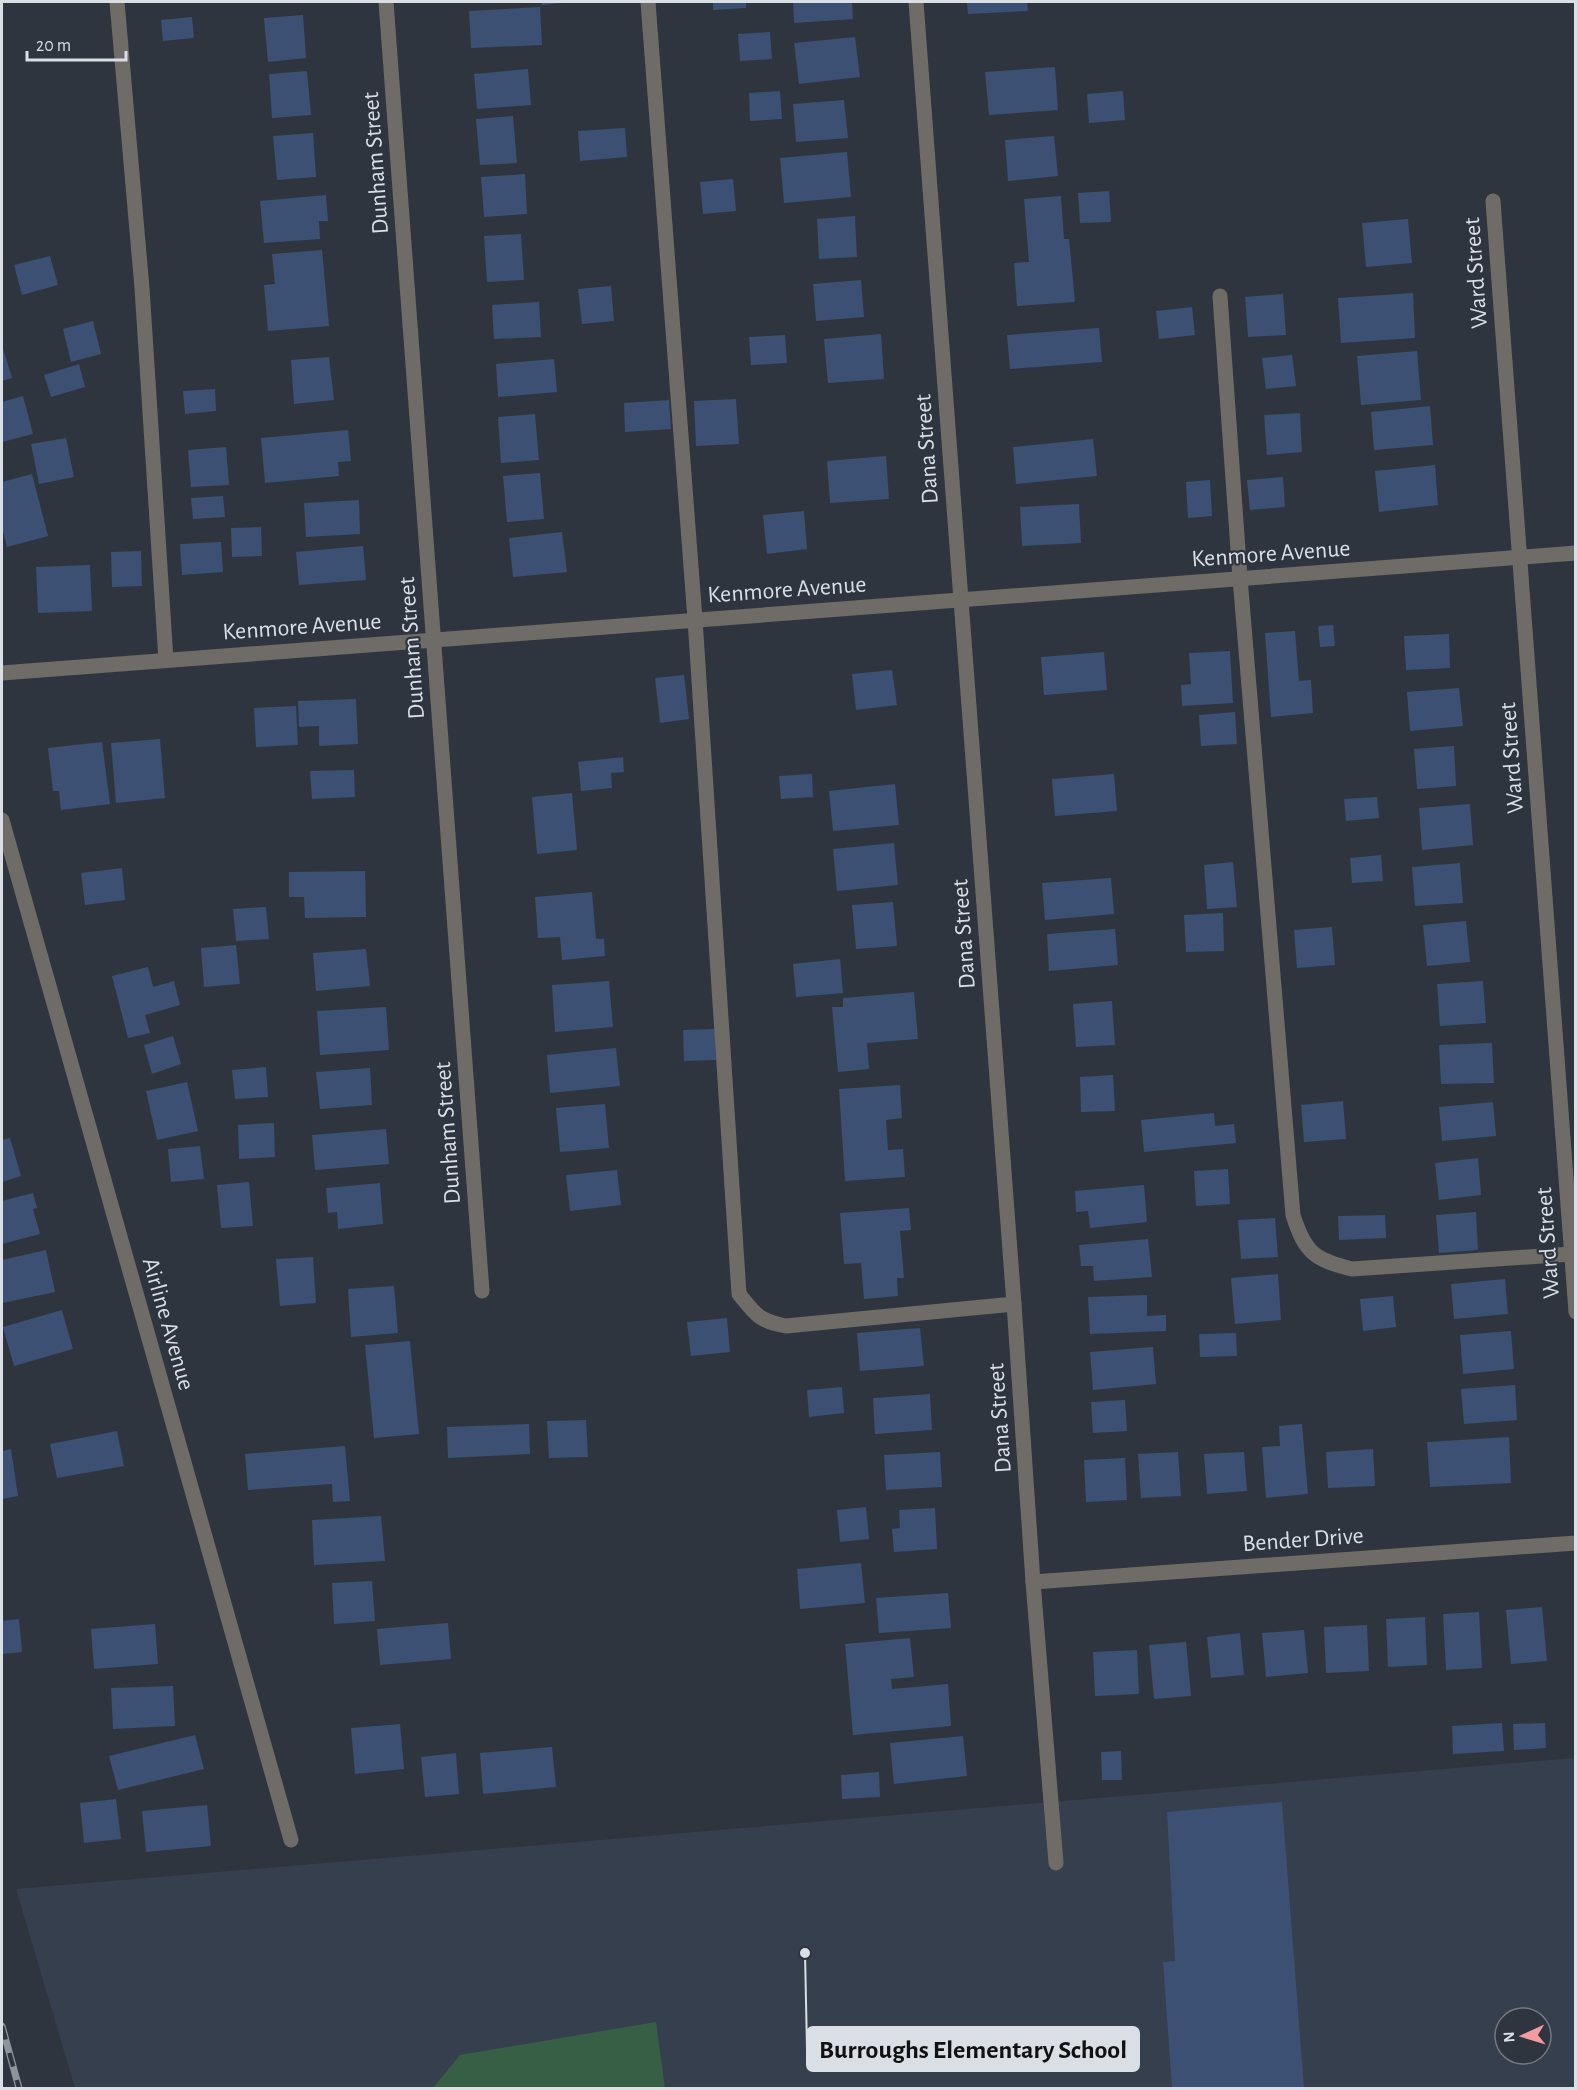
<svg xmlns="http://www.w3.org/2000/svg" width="1577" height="2090" font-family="'Alegreya Sans',sans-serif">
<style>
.built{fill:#353f4e;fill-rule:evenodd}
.green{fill:#375f46}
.building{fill:#3b5073}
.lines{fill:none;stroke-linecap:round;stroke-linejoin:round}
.lane{stroke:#6f6b67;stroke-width:15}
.street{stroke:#6f6b67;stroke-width:15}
.rail-casing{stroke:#8f949c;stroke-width:7}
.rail{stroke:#2f353f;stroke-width:4.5;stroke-dasharray:14;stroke-linecap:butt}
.labels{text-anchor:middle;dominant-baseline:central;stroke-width:4.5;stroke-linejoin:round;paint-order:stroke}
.street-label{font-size:24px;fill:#dadee5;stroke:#2f353f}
.leader{fill:none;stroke:#dadee5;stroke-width:2}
.callout-dot{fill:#dadee5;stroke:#2f353f;stroke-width:2}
.callout{fill:#dadee5;stroke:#dadee5;stroke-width:2}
.callout-label{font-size:26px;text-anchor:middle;font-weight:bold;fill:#111}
</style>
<rect width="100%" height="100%" fill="#2f353f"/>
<path class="built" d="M1575 1758V2088H75L16 1889ZM1505 2018H1541V2054H1505Z"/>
<path class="green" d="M656 2022 665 2088H433L460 2055Z"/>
<g class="building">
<path d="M542 2H562V3L542 5Z"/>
<path d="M713 2H746V8L713 10Z"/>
<path d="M793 2H852L853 19 794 23Z"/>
<path d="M967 2H1027L1028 11 968 14Z"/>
<path d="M540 7 542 45 471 48 469 11Z"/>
<path d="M303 15 306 58 268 62 264 18Z"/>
<path d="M192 17 194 38 163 41 161 20Z"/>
<path d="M770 32 772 59 740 61 738 34Z"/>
<path d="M855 37 860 77 799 84 794 43Z"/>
<path d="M1055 67 1058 110 989 115 985 72Z"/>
<path d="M528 69 531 105 477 109 474 74Z"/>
<path d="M307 71 311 115 272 118 269 74Z"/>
<path d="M780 91 782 119 750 121 749 93Z"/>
<path d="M1123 91 1125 120 1089 123 1087 94Z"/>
<path d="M844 100 848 138 796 142 793 104Z"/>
<path d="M513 116 517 163 480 165 476 119Z"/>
<path d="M625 128 627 157 580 161 578 131Z"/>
<path d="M313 133 316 177 277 180 273 136Z"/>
<path d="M1054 136 1058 176 1008 181 1005 140Z"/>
<path d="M847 152 851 197 784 203 780 158Z"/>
<path d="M525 174 527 214 484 217 481 177Z"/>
<path d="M733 179 736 211 703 214 700 182Z"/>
<path d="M1109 191 1111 222 1080 223 1078 193Z"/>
<path d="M326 195 328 221H319L320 239 264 243 260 201Z"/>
<path d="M1061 196 1064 239H1069L1075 302 1017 306 1014 263 1029 262 1024 199Z"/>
<path d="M855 216 857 257 819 259 817 219Z"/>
<path d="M1408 219 1412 263 1366 267 1362 223Z"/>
<path d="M521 234 524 280 487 282 484 236Z"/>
<path d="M322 250 329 326 268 331 264 285 275 284 272 254Z"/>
<path d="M50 256 58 285 22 295 14 265Z"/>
<path d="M861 280 864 317 816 321 813 284Z"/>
<path d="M611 286 614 321 582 324 578 289Z"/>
<path d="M1413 293 1415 338 1341 343 1338 298Z"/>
<path d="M1283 294 1286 335 1248 337 1245 297Z"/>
<path d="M539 302 541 337 494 339 492 305Z"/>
<path d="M1192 307 1195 335 1159 339 1156 311Z"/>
<path d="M93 321 101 354 71 362 63 329Z"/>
<path d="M1099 328 1102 362 1010 369 1007 335Z"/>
<path d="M881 334 884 379 828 383 824 339Z"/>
<path d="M785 335 787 363 751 365 749 337Z"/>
<path d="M2 345 12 378 2 381Z"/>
<path d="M1417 351 1421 400 1361 405 1357 356Z"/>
<path d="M1292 355 1296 386 1266 389 1262 358Z"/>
<path d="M329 357 334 400 294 404 291 360Z"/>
<path d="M554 359 557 392 498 397 496 364Z"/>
<path d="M79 364 85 387 51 397 44 375Z"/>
<path d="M215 389 216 411 185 414 183 391Z"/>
<path d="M23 396 33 434 2 442V402Z"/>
<path d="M736 399 739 444 696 446 694 401Z"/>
<path d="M669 400 671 429 625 432 624 403Z"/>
<path d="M1430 406 1433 445 1374 450 1371 412Z"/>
<path d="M1300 413 1302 452 1267 455 1264 415Z"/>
<path d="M535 414 539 460 501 463 498 417Z"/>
<path d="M348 430 351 461 338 462 339 476 265 483 261 438Z"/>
<path d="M66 438 74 477 39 484 31 444Z"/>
<path d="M1093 439 1097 476 1016 484 1013 447Z"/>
<path d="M226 447 229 485 191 487 188 450Z"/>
<path d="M886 456 889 499 830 503 827 461Z"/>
<path d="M1435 465 1438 505 1379 512 1375 471Z"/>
<path d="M540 473 544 519 507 522 503 476Z"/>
<path d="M32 474 48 536 7 547 2 527V482Z"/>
<path d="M1283 477 1285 507 1250 510 1247 480Z"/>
<path d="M1210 480 1212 516 1188 518 1186 482Z"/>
<path d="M223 496 225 517 193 519 191 498Z"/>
<path d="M359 500 360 534 306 537 304 503Z"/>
<path d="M1079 504 1081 543 1022 546 1020 507Z"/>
<path d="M804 511 807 549 767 554 763 515Z"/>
<path d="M261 527 262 556 232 557 231 528Z"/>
<path d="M562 532 567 572 513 577 509 538Z"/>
<path d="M221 542 223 572 182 575 180 544Z"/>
<path d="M363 546 366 580 299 585 296 552Z"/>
<path d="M141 551 142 586 112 587 111 552Z"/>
<path d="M90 565 92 611 38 613 36 567Z"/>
<path d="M1333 625 1335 646 1320 647 1318 626Z"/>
<path d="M1295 631 1299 681 1311 680 1313 713 1271 717 1265 633Z"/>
<path d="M1449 634 1450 668 1406 670 1404 636Z"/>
<path d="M1230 651 1233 703 1182 706 1181 685 1191 684 1189 653Z"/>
<path d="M1104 652 1107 690 1044 695 1041 657Z"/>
<path d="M892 670 897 705 856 710 852 674Z"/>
<path d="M684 675 689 719 660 723 655 678Z"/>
<path d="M1459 688 1463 726 1410 731 1407 692Z"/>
<path d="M356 699 358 744 319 746V726L299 727 298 701Z"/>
<path d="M296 706 298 745 256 747 254 708Z"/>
<path d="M1235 712 1237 744 1201 746 1199 715Z"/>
<path d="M160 739 165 798 116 803 111 743Z"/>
<path d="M102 742 110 804 61 810 59 791H53L48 748Z"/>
<path d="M1454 746 1456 786 1417 789 1414 749Z"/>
<path d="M623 757 624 772 611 773 612 788 581 791 578 762Z"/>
<path d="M354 770 355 797 312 799 310 771Z"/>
<path d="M812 774 813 797 781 799 779 776Z"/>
<path d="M1114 774 1117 811 1055 816 1052 779Z"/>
<path d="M895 784 899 825 833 831 829 791Z"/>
<path d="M572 793 577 850 537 854 532 797Z"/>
<path d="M1377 797 1379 818 1346 821 1344 799Z"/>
<path d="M1470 804 1473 845 1422 850 1419 808Z"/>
<path d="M894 843 898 885 837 891 833 849Z"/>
<path d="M1381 855 1383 881 1352 883 1350 858Z"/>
<path d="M1233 862 1237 907 1207 909 1204 865Z"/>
<path d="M1460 863 1463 903 1415 906 1412 867Z"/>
<path d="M122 868 125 900 85 905 81 873Z"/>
<path d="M365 871 366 917 305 918 304 897H289V872Z"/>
<path d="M1111 878 1114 914 1045 920 1042 883Z"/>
<path d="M592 892 596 939H604L605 956 562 960 560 937 538 938 535 897Z"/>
<path d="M893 902 897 946 856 949 852 905Z"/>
<path d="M266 907 269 939 236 941 233 909Z"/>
<path d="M1223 913 1224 951 1186 952 1184 915Z"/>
<path d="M1466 921 1470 962 1427 966 1423 925Z"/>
<path d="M1332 927 1335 965 1297 968 1294 930Z"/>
<path d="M1115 929 1118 965 1049 971 1047 934Z"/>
<path d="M236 945 240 984 204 987 201 948Z"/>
<path d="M366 949 370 986 316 991 313 953Z"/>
<path d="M840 959 843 993 796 997 793 964Z"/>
<path d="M148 967 153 987 174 981 180 1005 145 1015 150 1033 128 1038 112 976Z"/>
<path d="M609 981 613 1027 555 1032 552 985Z"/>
<path d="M1483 981 1486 1023 1440 1026 1437 984Z"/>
<path d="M914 992 918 1039 867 1043 869 1069 838 1072 832 1007H843V998Z"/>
<path d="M1112 1001 1115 1045 1076 1047 1073 1004Z"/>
<path d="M386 1007 389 1050 320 1055 317 1011Z"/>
<path d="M715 1029 716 1060 684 1061 683 1030Z"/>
<path d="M173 1036 181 1064 152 1074 144 1045Z"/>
<path d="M1492 1043 1494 1083 1441 1084 1439 1045Z"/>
<path d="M616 1048 620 1086 550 1093 547 1055Z"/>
<path d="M266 1067 268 1097 235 1099 232 1070Z"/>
<path d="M370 1068 372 1105 320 1109 316 1072Z"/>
<path d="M1113 1075 1115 1111 1081 1112 1080 1077Z"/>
<path d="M187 1082 198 1131 157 1140 146 1091Z"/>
<path d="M900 1085 902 1118 886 1120 888 1150 903 1149 905 1177 845 1181 839 1089Z"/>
<path d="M1343 1101 1346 1139 1304 1142 1301 1105Z"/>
<path d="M1493 1102 1496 1136 1442 1141 1439 1107Z"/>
<path d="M605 1104 609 1148 560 1152 556 1108Z"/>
<path d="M1214 1113 1215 1126 1234 1124 1236 1143 1144 1152 1141 1120Z"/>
<path d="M274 1123 275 1157 239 1159 238 1125Z"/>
<path d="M386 1129 389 1164 315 1170 312 1135Z"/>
<path d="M10 1138 21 1176 2 1182V1140Z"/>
<path d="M200 1146 204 1179 171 1182 168 1149Z"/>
<path d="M1478 1158 1481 1195 1439 1200 1435 1163Z"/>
<path d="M1228 1169 1230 1204 1196 1206 1194 1171Z"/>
<path d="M617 1170 621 1205 570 1211 566 1175Z"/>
<path d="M249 1182 253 1226 221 1228 217 1185Z"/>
<path d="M380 1183 383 1224 338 1229 337 1212 328 1213 326 1188Z"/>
<path d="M1144 1185 1147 1222 1090 1228 1088 1211 1076 1212 1075 1191Z"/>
<path d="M33 1193 37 1208 33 1209 40 1234 2 1244V1201Z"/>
<path d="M909 1208 911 1230 900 1231 904 1278H897L898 1296 864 1299 861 1263 844 1264 840 1213Z"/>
<path d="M1476 1212 1478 1250 1439 1253 1436 1215Z"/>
<path d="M1385 1215 1386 1238 1339 1240 1338 1216Z"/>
<path d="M1275 1218 1278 1257 1241 1259 1238 1220Z"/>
<path d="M1148 1239 1152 1277 1094 1281 1093 1266H1081L1079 1245Z"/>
<path d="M46 1250 55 1292 2 1303V1260Z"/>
<path d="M313 1257 316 1303 280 1306 276 1259Z"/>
<path d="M1278 1274 1281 1320 1235 1324 1231 1278Z"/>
<path d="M1505 1279 1508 1314 1454 1319 1451 1284Z"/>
<path d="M394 1286 398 1333 351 1337 348 1289Z"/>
<path d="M1147 1295V1316L1166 1315V1331L1090 1334 1088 1297Z"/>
<path d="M1393 1296 1396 1327 1363 1331 1360 1299Z"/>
<path d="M62 1310 73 1349 14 1366 3 1327Z"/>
<path d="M727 1318 730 1352 691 1356 687 1322Z"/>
<path d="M920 1328 924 1366 860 1371 857 1333Z"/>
<path d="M1511 1331 1514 1369 1463 1374 1460 1335Z"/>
<path d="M1236 1333 1237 1356 1200 1357 1199 1334Z"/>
<path d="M410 1341 419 1434 374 1438 365 1345Z"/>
<path d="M1153 1347 1156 1384 1093 1390 1090 1352Z"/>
<path d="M1515 1385 1517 1420 1464 1424 1461 1389Z"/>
<path d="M842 1387 844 1413 809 1417 807 1390Z"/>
<path d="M930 1394 932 1430 875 1434 873 1398Z"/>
<path d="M1125 1400 1127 1431 1093 1433 1091 1402Z"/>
<path d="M586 1420 588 1457 549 1458 547 1421Z"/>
<path d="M529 1424 530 1454 448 1458 447 1427Z"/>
<path d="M1302 1424 1308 1494 1266 1498 1262 1447 1280 1446 1279 1426Z"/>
<path d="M117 1431 124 1466 57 1478 50 1444Z"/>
<path d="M1509 1437 1511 1483 1430 1487 1427 1442Z"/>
<path d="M345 1446 350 1501 333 1502 332 1484 248 1490 245 1454Z"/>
<path d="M11 1449 18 1496 2 1499V1451Z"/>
<path d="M1373 1449 1375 1486 1328 1488 1326 1452Z"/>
<path d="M940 1452 942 1487 886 1490 884 1455Z"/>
<path d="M1178 1452 1181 1496 1141 1498 1138 1454Z"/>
<path d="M1244 1452 1247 1491 1207 1494 1204 1454Z"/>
<path d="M1125 1458 1127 1500 1086 1502 1084 1460Z"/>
<path d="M866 1507 869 1539 840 1542 837 1510Z"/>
<path d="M935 1508 937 1549 894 1552 892 1529 900 1528 899 1510Z"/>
<path d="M381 1516 385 1561 314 1565 312 1520Z"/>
<path d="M861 1563 865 1603 800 1609 797 1569Z"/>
<path d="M372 1581 375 1621 334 1624 332 1583Z"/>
<path d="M948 1593 951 1628 879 1633 876 1598Z"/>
<path d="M1542 1607 1547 1661 1511 1664 1506 1610Z"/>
<path d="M1479 1612 1482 1668 1446 1670 1443 1614Z"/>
<path d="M1425 1617 1427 1665 1388 1667 1386 1619Z"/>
<path d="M19 1619 22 1652 2 1654V1621Z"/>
<path d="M448 1623 451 1659 380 1665 377 1629Z"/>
<path d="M155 1624 158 1664 94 1669 91 1629Z"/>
<path d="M1367 1625 1369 1671 1326 1673 1324 1627Z"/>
<path d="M1304 1630 1308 1673 1266 1677 1262 1633Z"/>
<path d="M1240 1633 1244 1675 1211 1678 1207 1637Z"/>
<path d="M910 1638 914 1677 891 1679 892 1689 948 1684 951 1726 853 1735 845 1644Z"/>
<path d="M1186 1642 1191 1696 1154 1699 1149 1645Z"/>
<path d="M1137 1650 1139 1694 1095 1696 1093 1652Z"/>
<path d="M173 1686 175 1726 113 1729 111 1688Z"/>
<path d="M1502 1723 1504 1751 1453 1754 1452 1726Z"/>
<path d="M1545 1723 1546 1748 1514 1750 1513 1724Z"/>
<path d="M400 1724 404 1769 355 1774 351 1728Z"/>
<path d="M195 1735 204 1769 118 1790 109 1756Z"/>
<path d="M963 1736 967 1776 894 1784 890 1743Z"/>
<path d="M552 1747 556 1787 483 1794 480 1753Z"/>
<path d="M1121 1751 1122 1780H1102L1101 1752Z"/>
<path d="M456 1753 459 1794 425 1797 421 1757Z"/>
<path d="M879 1772 880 1797 842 1799 841 1775Z"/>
<path d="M116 1799 121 1839 84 1843 80 1803Z"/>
<path d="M1282 1802 1304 2088H1172L1163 1962 1175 1961 1167 1812Z"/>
<path d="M207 1805 211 1846 146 1852 142 1811Z"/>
</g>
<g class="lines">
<g class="lane">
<path d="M117 2 142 288 166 660"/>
<path d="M648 2 695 619 739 1294C756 1315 759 1321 786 1326L1014 1304"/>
<path d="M1220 296 1240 578 1293 1215C1305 1253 1315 1260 1352 1269L1571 1254"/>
</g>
<g class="street">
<path d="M386 2 482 1291"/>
<path d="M916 2 1014 1304 1033 1582 1056 1863"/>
<path d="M1493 201 1576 1312"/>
<path d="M2 673 1576 553"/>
<path d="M2 820 291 1840"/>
<path d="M1033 1582 1576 1543"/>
</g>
<defs>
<path id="rail" d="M2 2026 19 2088"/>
</defs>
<use href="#rail" class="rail-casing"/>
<use href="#rail" class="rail"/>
</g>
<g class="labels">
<g class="street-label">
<text transform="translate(376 163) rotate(-94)">Dunham Street</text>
<text transform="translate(1476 273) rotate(-94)">Ward Street</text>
<text transform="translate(927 449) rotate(-94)">Dana Street</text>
<text transform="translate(1271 554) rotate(-4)">Kenmore Avenue</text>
<text transform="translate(787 590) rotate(-4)">Kenmore Avenue</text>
<text transform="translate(302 627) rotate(-4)">Kenmore Avenue</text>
<text transform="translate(412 648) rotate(-94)">Dunham Street</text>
<text transform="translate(1512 758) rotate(-94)">Ward Street</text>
<text transform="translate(964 934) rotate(-94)">Dana Street</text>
<text transform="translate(448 1133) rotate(-94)">Dunham Street</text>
<text transform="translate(1548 1243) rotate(-94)">Ward Street</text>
<text transform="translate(168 1324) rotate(74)">Airline Avenue</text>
<text transform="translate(1000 1418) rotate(-94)">Dana Street</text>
<text transform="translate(1303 1540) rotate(-4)">Bender Drive</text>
</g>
</g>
<path class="leader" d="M805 1953L807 2049"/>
<circle class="callout-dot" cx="805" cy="1953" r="6"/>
<rect class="callout" x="807" y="2027" width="332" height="44" rx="6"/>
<g class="callout-label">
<text x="973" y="2058">Burroughs Elementary School</text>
</g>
<rect width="1577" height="2090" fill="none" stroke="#dadee5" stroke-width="6"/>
<g transform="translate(1523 2036) rotate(266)"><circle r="28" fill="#2f353f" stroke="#737981" stroke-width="1.5"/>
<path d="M0-4.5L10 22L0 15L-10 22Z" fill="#f49aa1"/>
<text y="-9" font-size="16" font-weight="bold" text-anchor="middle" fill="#dadee5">N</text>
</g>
<path d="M27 51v9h99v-9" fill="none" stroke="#dadee5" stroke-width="3"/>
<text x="36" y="51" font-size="18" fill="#dadee5" stroke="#2f353f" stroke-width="4.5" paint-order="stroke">20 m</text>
</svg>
